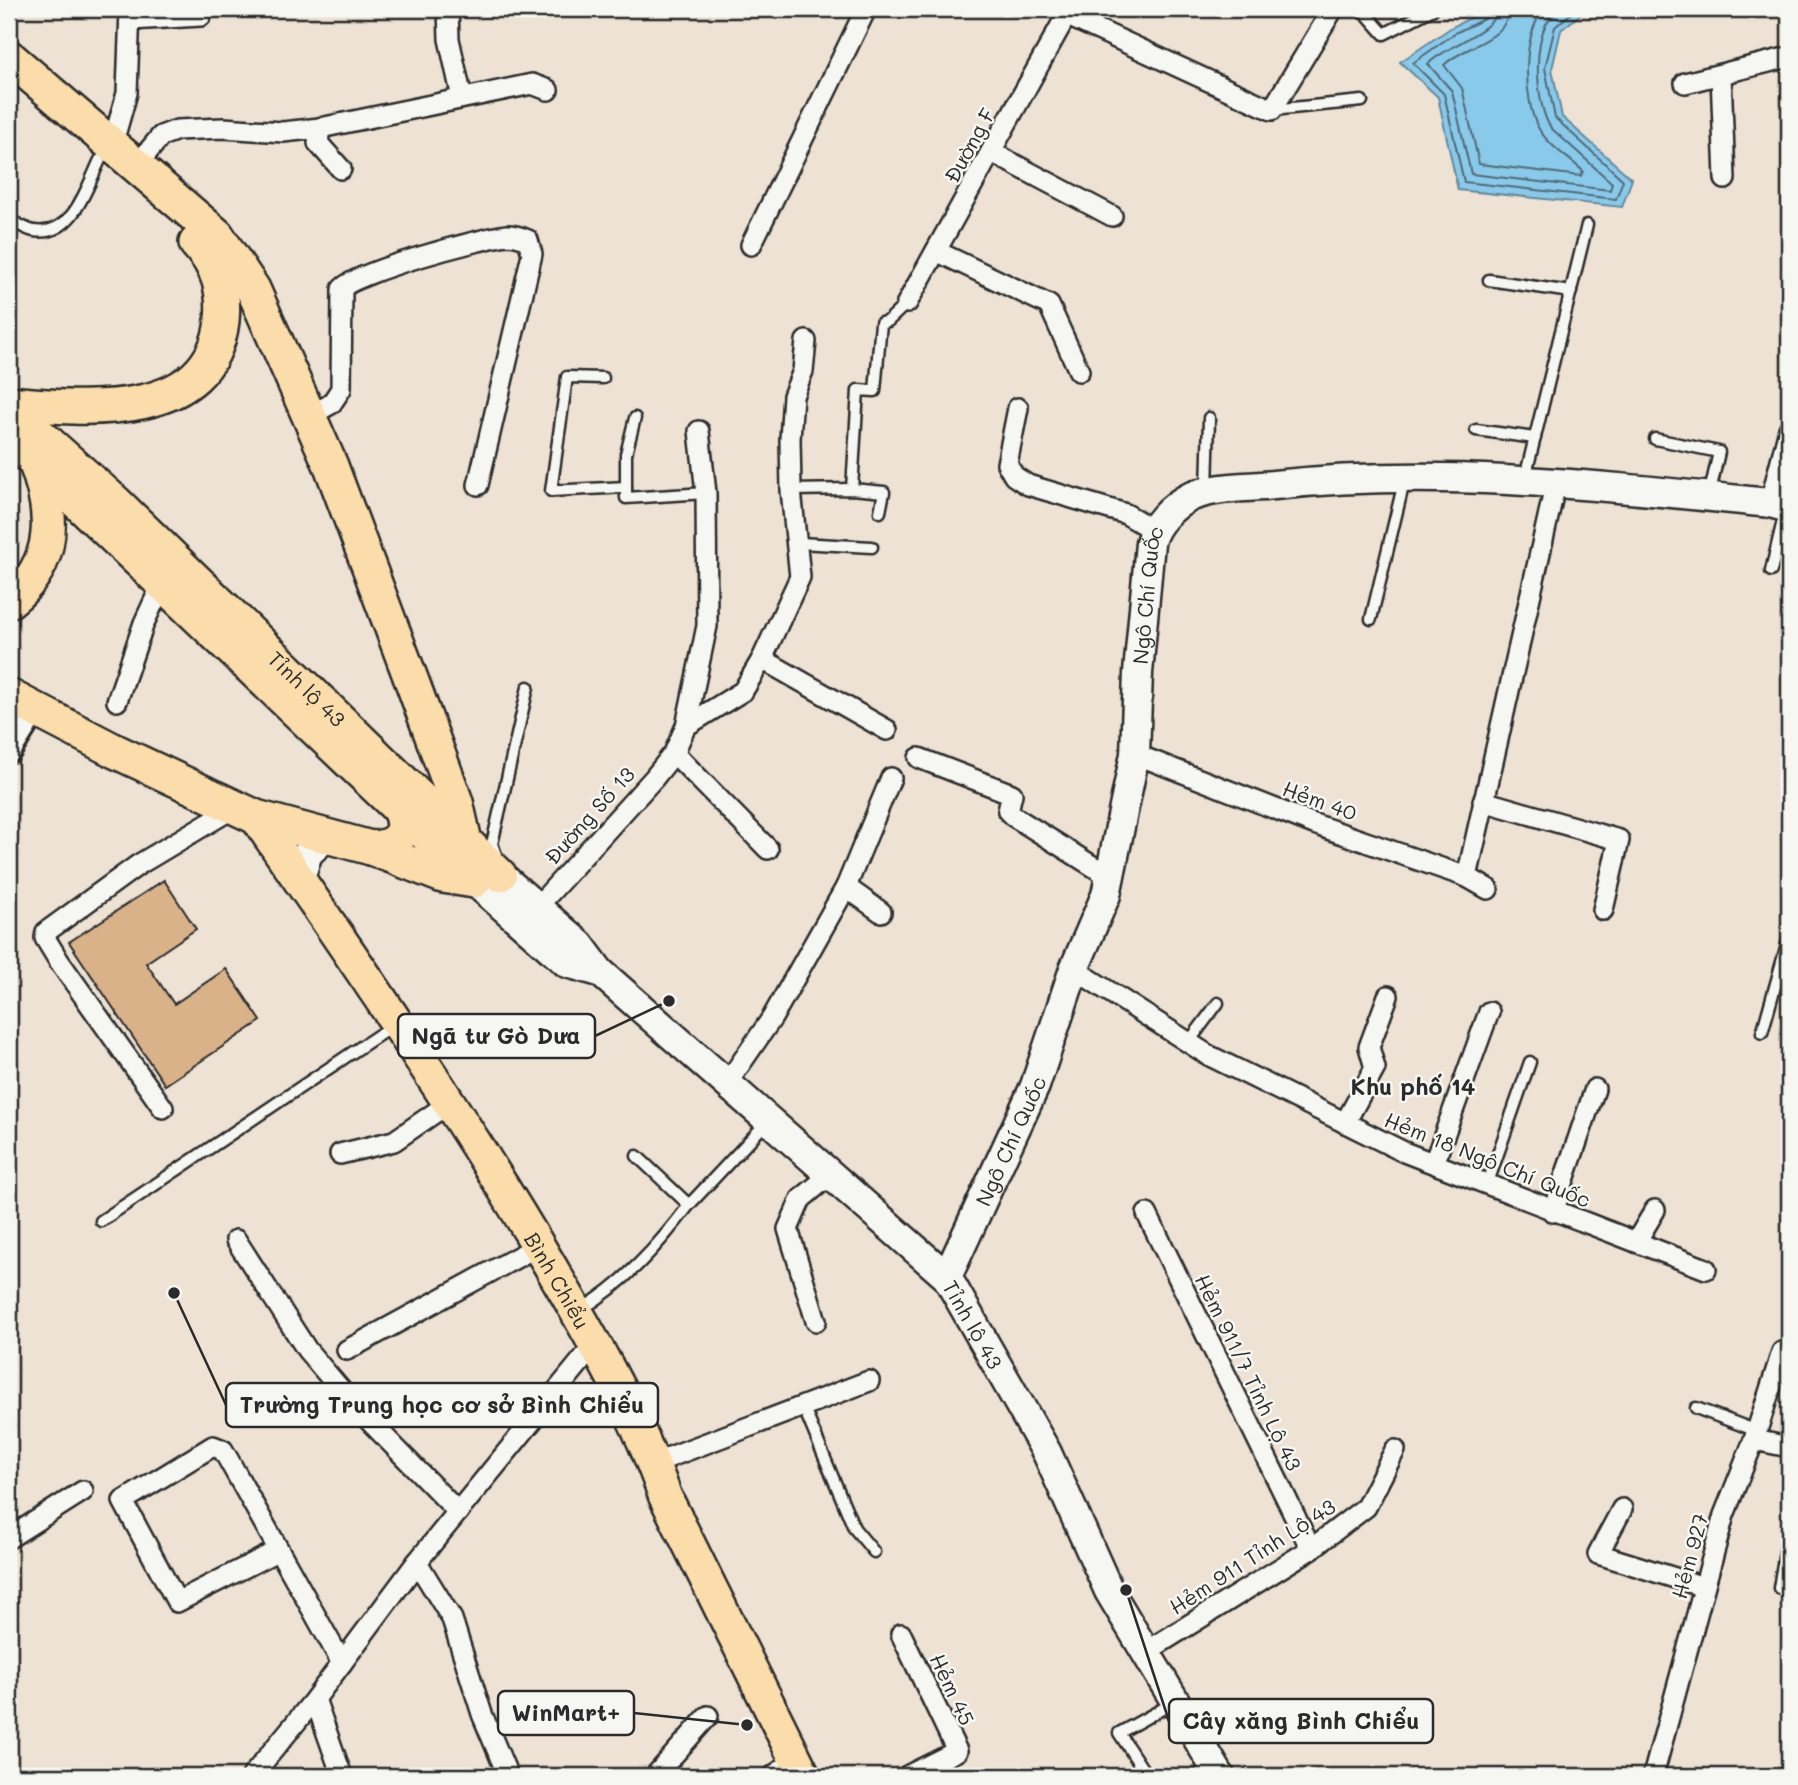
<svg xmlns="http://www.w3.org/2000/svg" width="1798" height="1785" font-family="Mali,sans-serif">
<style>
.water{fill:#89c9ea;stroke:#638a9e;stroke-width:2}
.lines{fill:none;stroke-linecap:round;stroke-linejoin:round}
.shore{stroke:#516a77;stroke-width:2}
.building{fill:#d9b28a;stroke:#2b2b2b;stroke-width:2}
.service-casing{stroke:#2b2b2b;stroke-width:15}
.minor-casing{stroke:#2b2b2b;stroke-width:24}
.tertiary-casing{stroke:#2b2b2b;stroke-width:30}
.secondary-casing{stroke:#2b2b2b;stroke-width:33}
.primary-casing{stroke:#2b2b2b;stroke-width:37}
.trunk-casing{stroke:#2b2b2b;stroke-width:38}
.service{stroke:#f6f6f2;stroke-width:10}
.minor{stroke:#f6f6f2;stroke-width:19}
.tertiary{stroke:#f6f6f2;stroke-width:24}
.secondary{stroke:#f6f6f2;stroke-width:28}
.primary{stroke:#faddab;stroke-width:32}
.trunk{stroke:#faddab;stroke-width:33}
.labels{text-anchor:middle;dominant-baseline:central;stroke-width:5;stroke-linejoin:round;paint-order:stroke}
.street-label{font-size:21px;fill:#2b2b2b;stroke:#f6f6f2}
.neighbourhood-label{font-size:23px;font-weight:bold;fill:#2b2b2b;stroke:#f6f6f2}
.leader{fill:none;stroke:#2b2b2b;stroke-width:2.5}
.callout-dot{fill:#2b2b2b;stroke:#f6f6f2;stroke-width:2.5}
.callout{fill:#f6f6f2;stroke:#2b2b2b;stroke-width:2.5}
.callout-label{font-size:23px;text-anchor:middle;font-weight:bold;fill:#2b2b2b}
</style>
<rect width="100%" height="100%" fill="#ede2d3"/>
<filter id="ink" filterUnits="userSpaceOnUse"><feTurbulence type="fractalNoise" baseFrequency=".0143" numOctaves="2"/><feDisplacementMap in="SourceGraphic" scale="14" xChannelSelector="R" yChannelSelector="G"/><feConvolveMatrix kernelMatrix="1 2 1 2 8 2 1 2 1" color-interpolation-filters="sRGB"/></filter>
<g filter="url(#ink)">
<path class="water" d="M1488 9H1587L1561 30 1552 69 1562 117 1632 179 1622 207 1458 190 1438 97 1400 62 1452 27Z"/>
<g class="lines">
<g class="shore">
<path d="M1490 9 1486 18 1455 33 1413 63 1444 94 1464 182 1616 199 1623 180 1555 118 1545 68 1555 27 1576 9"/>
<path d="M1498 9C1497 30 1444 47 1428 64L1452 91 1471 174 1610 190 1612 183 1551 128C1536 107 1532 41 1549 20 1552 15 1557 12 1562 9"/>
<path d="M1509 9C1508 41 1464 45 1444 65L1462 88 1479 164 1581 176 1583 171C1569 158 1548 145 1539 129 1523 102 1521 32 1545 9"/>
</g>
</g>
<path class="building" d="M164 880 196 929 146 963 174 1004 226 969 261 1021 165 1085 69 942Z"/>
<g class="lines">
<defs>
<g id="service">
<path d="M1362 9 1384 34 1433 9"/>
<path d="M1272 110 1362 101"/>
<path d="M9 220C17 223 26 230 34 231 73 237 86 189 100 160"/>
<path d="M1489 280 1571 292"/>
<path d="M603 378 567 377 551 491 626 487"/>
<path d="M635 418 626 454V498L706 493"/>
<path d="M1476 430 1535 438"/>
<path d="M1655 439 1719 452 1709 496"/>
<path d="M1525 478 1587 225"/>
<path d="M852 489 858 390 875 391 881 323 888 321 907 303"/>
<path d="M791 490 852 489 884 492 880 512"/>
<path d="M1207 490 1209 418"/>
<path d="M799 543 872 547"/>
<path d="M1771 571 1786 508"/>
<path d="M1371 619 1404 482"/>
<path d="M497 857 492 844 528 687"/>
<path d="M1762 1033 1789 937"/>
<path d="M1188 1043 1218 1003"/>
<path d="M637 1156 689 1205 767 1122"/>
<path d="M1487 1185 1530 1062"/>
<path d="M101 1221 392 1026"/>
<path d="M580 1310C624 1284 658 1246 689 1205"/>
<path d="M803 1406 854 1528 874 1552"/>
<path d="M1696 1408 1757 1431"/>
<path d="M1779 1588 1789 1527"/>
<path d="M766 1776 790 1758"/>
<path d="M1147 1776 1119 1733 1173 1703"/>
<path d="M1195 1776 1212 1766"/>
</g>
<g id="minor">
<path d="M448 9 449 39 462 98"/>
<path d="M1066 15 1272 110 1333 9"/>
<path d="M130 20 201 16"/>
<path d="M1721 75 1725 179"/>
<path d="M1685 83 1789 57"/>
<path d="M320 128 532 84 548 90"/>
<path d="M112 146 127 93 130 9"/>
<path d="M991 152 1112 216"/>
<path d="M136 166 161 136 177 130 223 128 283 132 320 128 318 143 341 169"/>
<path d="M751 245 866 9"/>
<path d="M936 251 1049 305 1079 371"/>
<path d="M907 303 1070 9"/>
<path d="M1018 408 1007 464 1014 476 1028 485 1126 514 1153 530"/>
<path d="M309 416 331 404 341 389 342 289C352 273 483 238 507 235 514 235 521 237 528 240L532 254 478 485"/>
<path d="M1770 503 1789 429"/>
<path d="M762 659 887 730"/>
<path d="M117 701 144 623 163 582"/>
<path d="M686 726 743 691 762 659 800 577 791 490 790 439 793 396 803 371 806 341"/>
<path d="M674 753 768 849"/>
<path d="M1135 754 1314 824 1467 877 1488 889"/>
<path d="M919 758 1012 794 1008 811 1013 816 1110 877"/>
<path d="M1483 801 1619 840 1603 910"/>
<path d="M1467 877 1556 482"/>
<path d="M846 887 891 778"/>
<path d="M537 907 654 778 674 753 686 726 707 626 706 493 699 431"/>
<path d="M1074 969 1208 1055 1404 1152 1636 1242 1655 1210"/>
<path d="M728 1082 772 1018 846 887 881 912"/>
<path d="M163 1108 59 961 45 938 46 932 138 865 235 807"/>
<path d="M1345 1123 1375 1068 1369 1047 1388 996"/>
<path d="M340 1154 394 1141 449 1103"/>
<path d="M1434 1163 1489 1012"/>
<path d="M1553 1212 1595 1089"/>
<path d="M1147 1214 1311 1549"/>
<path d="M236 1240 307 1350 352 1403 458 1512"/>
<path d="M1636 1242 1706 1269"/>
<path d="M816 1321 788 1229 801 1199 831 1174"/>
<path d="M347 1350 538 1246"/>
<path d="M1754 1440 1789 1447"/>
<path d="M654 1463 869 1381"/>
<path d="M1622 1509 1598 1554 1704 1587"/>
<path d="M9 1538 83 1491"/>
<path d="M279 1550 177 1602 123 1501 213 1446 223 1450 342 1663"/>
<path d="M417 1562 452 1619 482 1714 508 1776"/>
<path d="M901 1634 957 1751 907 1776"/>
<path d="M1144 1653 1311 1549 1366 1507 1395 1450"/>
<path d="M315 1699 342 1776"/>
<path d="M252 1776 315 1699 417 1562 595 1344"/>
<path d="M655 1776 708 1716"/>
<path d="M1653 1776 1724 1515 1754 1440 1782 1352"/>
</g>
<path id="tertiary" d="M9 750 34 710"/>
<g id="secondary">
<path id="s1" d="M500 875 580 945 600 972 947 1277 1047 1453 1109 1591 1220 1776"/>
<path d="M299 881 308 853 328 835"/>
<path d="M474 881 567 963 600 972"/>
<path id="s2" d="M947 1277 1035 1086 1074 969 1106 895 1135 754 1138 673 1150 543C1154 524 1172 506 1190 497 1215 486 1247 488 1274 485 1440 467 1604 486 1770 503L1789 508"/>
</g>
<g id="primary">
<path id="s3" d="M9 407 116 502 500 875"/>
<path d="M9 438 474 881"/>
<path id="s4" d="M256 817C357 963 459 1111 549 1264 592 1338 637 1414 665 1496L804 1776"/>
</g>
<g id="trunk">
<path d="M9 57 217 235 253 289 331 466 414 687 456 802 474 881 443 876 371 848 256 817 115 751 9 696"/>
<path d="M9 403C83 409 210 423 222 321 225 290 218 266 196 243"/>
<path d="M9 601C58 563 55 512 34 459"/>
<path d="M371 848C395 847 410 834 399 810"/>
</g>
</defs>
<use href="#service" class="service-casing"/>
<use href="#minor" class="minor-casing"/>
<use href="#tertiary" class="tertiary-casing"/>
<use href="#secondary" class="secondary-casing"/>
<use href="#primary" class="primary-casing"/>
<use href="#trunk" class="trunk-casing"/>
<use href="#service" class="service"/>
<use href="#minor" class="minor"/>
<use href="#tertiary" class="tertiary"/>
<use href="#secondary" class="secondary"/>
<use href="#primary" class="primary"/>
<use href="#trunk" class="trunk"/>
</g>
</g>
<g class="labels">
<g class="street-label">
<text transform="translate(969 145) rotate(-61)">Đường F</text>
<text stroke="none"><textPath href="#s2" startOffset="718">Ngô Chí Quốc</textPath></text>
<text stroke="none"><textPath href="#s3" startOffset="410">Tỉnh lộ 43</textPath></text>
<text transform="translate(1320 800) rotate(20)">Hẻm 40</text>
<text transform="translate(589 815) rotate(-48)">Đường Số 13</text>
<text stroke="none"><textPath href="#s2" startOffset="150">Ngô Chí Quốc</textPath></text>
<text transform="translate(1488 1159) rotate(22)">Hẻm 18 Ngô Chí Quốc</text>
<text stroke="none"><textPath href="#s4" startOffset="553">Bình Chiểu</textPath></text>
<text stroke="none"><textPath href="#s1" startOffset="656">Tỉnh lộ 43</textPath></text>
<text transform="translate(1249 1372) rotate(64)">Hẻm 911/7 Tỉnh Lộ 43</text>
<text transform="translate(1252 1556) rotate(-33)">Hẻm 911 Tỉnh Lộ 43</text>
<text transform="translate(1689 1556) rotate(-75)">Hẻm 927</text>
<text transform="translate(953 1689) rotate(65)">Hẻm 45</text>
</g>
<g class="neighbourhood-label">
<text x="1413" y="1086">Khu phố 14</text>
</g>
</g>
<path class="leader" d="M669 1001L595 1036M174 1293L226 1405M747 1725L634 1713M1126 1590L1169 1721"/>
<g class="callout-dot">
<circle cx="669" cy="1001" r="7"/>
<circle cx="174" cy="1293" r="7"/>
<circle cx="747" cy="1725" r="7"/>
<circle cx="1126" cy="1590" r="7"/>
</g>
<g class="callout">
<rect x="398" y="1014" width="197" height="44" rx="7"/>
<rect x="226" y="1383" width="432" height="44" rx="7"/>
<rect x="498" y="1691" width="136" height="44" rx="7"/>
<rect x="1169" y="1699" width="264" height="44" rx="7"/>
</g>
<g class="callout-label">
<text x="496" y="1044">Ngã tư Gò Dưa</text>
<text x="442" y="1413">Trường Trung học cơ sở Bình Chiểu</text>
<text x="566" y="1721">WinMart+</text>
<text x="1301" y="1729">Cây xăng Bình Chiểu</text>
</g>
<rect width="1798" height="1785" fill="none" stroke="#f6f6f2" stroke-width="35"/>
<rect x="18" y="18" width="1763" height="1750" fill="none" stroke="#2b2b2b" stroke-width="2.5" filter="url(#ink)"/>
</svg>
